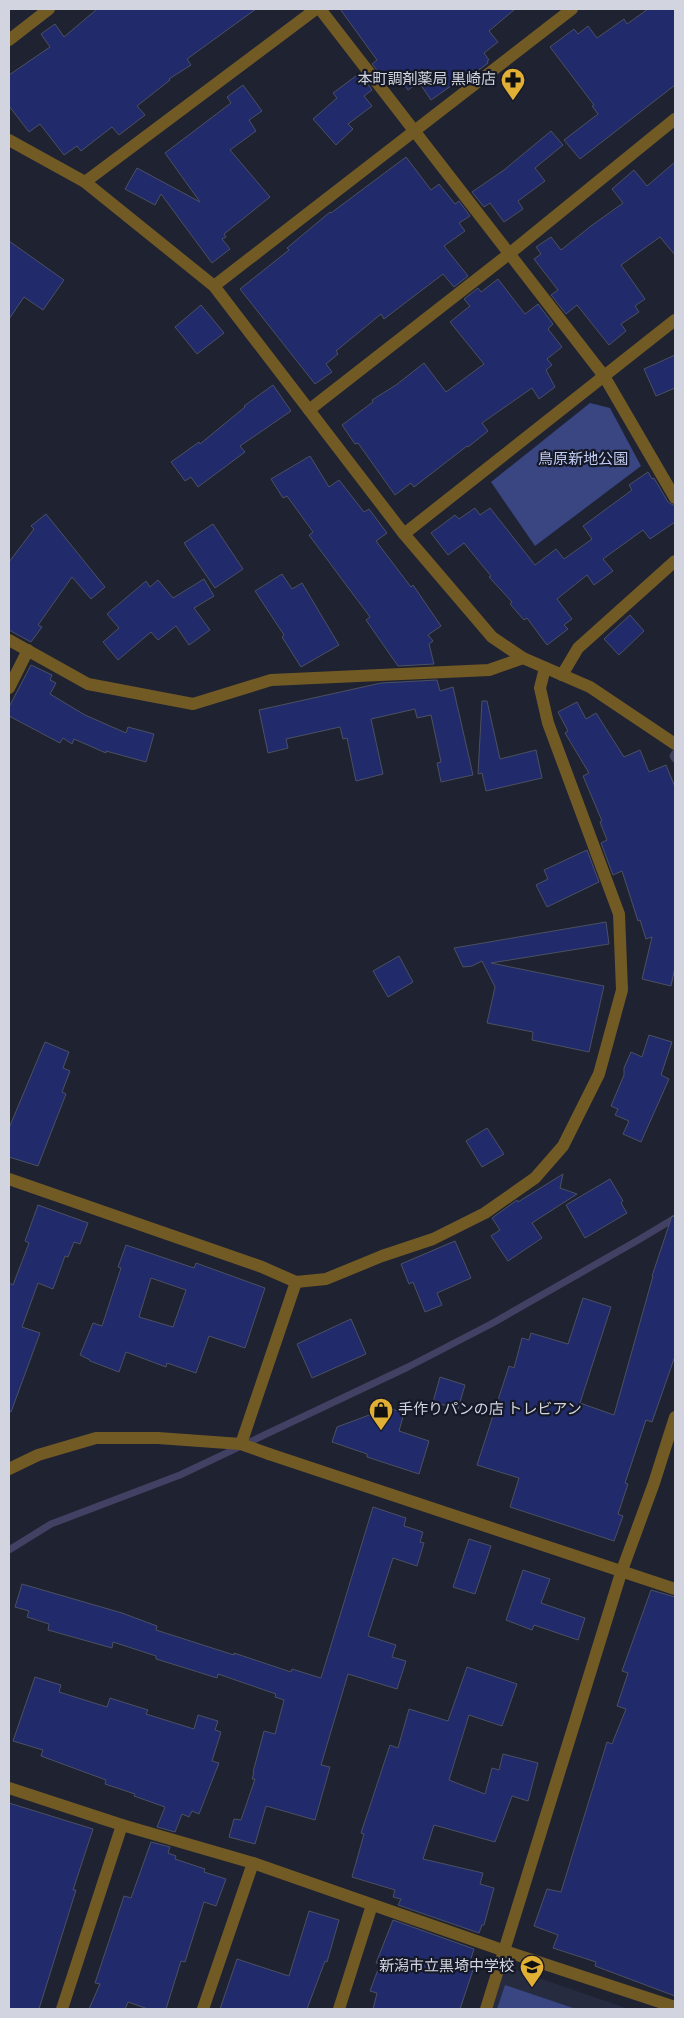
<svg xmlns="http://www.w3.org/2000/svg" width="684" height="2018" font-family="Overpass,'Noto Sans JP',sans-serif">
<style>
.built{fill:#262b40}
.green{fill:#394682}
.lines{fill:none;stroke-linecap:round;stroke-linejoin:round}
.stream{stroke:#424163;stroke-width:7}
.building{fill:#212b6b;stroke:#4b5061;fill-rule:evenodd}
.minor{stroke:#725a25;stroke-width:12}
.tertiary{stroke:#725a25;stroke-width:12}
.labels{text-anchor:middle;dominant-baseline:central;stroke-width:4.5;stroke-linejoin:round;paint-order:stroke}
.poi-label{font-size:15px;fill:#d2d5df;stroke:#151927;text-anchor:end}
.park-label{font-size:15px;fill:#c0cbf3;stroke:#151927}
</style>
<rect width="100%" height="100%" fill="#1e2231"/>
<path class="built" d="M504 1966 629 2009H489Z"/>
<g class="green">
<path d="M590 403 610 408 641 466 535 546 491 482Z"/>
<path d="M505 1985 576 2009H497Z"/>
</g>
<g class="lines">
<g class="stream">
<path d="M675 753 673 756 675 759"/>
<path d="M9 1550 51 1524 180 1475 408 1367 491 1324 640 1239 675 1218"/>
</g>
</g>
<g class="building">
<path d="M97 9H256L187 59 191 65 169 79 170 80 137 106 145 115 119 135 112 127 81 151 77 146 64 155 40 124 29 132 9 106V75L50 47 41 34 55 24 64 37Z"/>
<path d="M340 9H515L489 31 498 42 484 53 489 60 487 61 488 63 460 84 458 81 431 100 419 82 408 90 395 73 385 80 372 64 377 60Z"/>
<path d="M648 9H675V85L580 159 564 140 598 114 592 106 594 105 550 47 574 29 578 34 588 26 597 38 624 19 627 24Z"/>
<path d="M360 73 372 90 364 96 372 106 348 124 353 129 336 145 313 119 337 98 333 93Z"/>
<path d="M243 85 262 111 249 120 256 131 230 150 270 197 224 234 226 237 222 239 230 249 212 263 161 194 155 205 125 189 137 168 200 202 165 153 231 103 227 97Z"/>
<path d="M551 131 563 145 535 168 545 181 518 201 523 209 504 222 490 203 484 207 472 192 504 170Z"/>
<path d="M406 157 431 190 439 184 455 204 459 201 470 216 459 223 465 231 444 246 468 276 454 287 443 274 384 319 381 314 336 351 338 354 326 364 332 372 315 384 240 289 289 250 287 248 330 212 331 213Z"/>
<path d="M675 162V255L660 237 621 265 645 299 635 306 639 312 621 324 626 331 609 345 577 305 566 314 551 295 558 290 534 259 541 254 536 247 551 237 561 250 591 226 623 203 612 189 634 170 647 186Z"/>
<path d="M9 241 64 280 43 310 24 297 9 319Z"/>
<path d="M498 279 525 314 538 304 553 324 548 329 562 347 547 359 552 365 546 370 555 387 539 399 532 388 482 423 488 431 468 447 467 446 414 487 411 483 395 495 358 443 355 444 342 425 373 402 372 400 396 385 424 363 446 392 484 364 450 322 470 306 464 299 478 288 481 292Z"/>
<path d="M201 305 224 333 197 354 175 327Z"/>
<path d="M675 355V388L656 396 644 369Z"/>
<path d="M273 385 291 411 240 446 245 452 198 487 191 477 185 481 171 462 199 442 200 444 245 407 244 406Z"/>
<path d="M310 456 329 487 339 480 364 512 369 509 387 533 376 541 411 587 413 585 441 626 428 635 433 641 429 644 434 664 398 666 366 620 370 617 309 535 313 532 287 496 283 498 271 479Z"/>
<path d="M648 472 652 479 654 478 668 502 675 506V522L650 539 643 530 603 559 613 571 594 585 587 575 557 599 572 619 564 625 568 629 547 645 527 618 524 620 510 604 512 602 489 577 491 576 464 543 448 555 431 533 455 515 459 519 475 508 480 515 490 508 535 565 556 549 564 559 592 539 583 526 632 490 629 485Z"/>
<path d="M46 514 105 587 91 599 72 577 38 625 42 627 31 642 9 630V562L34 529 31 526Z"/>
<path d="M213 524 243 569 215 588 184 543Z"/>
<path d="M282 574 292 589 302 583 339 645 301 667 282 637 284 635 255 591Z"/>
<path d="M204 579 214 596 194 608 210 630 189 645 176 626 158 640 151 632 118 660 103 642 119 628 107 614 146 581 150 587 158 580 173 598Z"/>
<path d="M630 615 644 631 619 655 604 639Z"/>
<path d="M31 665 52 675 50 680 56 683 50 694 85 715 126 733 128 727 154 734 146 762 106 751V753L74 739 72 744 63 738 60 743 9 716V707Z"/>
<path d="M437 680 440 691 453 687 473 775 441 782 437 763 441 762 431 715 417 718 415 709 371 719 383 774 356 781 347 738 343 739 340 727 286 739 288 748 268 753 259 710 381 683Z"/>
<path d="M482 701H487L500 759 536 750 542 778 486 791 482 773 478 774Z"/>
<path d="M577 702 586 719 596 713 624 757 640 750 649 772 666 765 675 787V967L671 986 642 979 652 937 646 939 640 920 638 921 622 871 613 875 601 843 607 840 600 822 602 821 583 776 589 773 565 733 568 731 558 712Z"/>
<path d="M587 850 599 882 547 907 536 885 548 879 544 870Z"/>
<path d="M606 922 609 944 491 963 604 986 589 1052 532 1040 533 1032 487 1023 495 987 482 961 472 966 463 967 454 948Z"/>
<path d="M399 956 413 982 388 997 373 971Z"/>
<path d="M649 1035 672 1042 661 1075 669 1079 641 1142 623 1134 629 1121 615 1115 618 1109 611 1106 624 1075V1068L631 1052 642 1057Z"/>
<path d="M45 1042 69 1052 63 1068 70 1071 62 1092 66 1094 38 1166 9 1157V1128Z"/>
<path d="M487 1128 504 1154 482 1167 466 1141Z"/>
<path d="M563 1174 560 1188 577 1194 532 1223 542 1238 508 1261 491 1236 500 1230 492 1218 517 1200 518 1202Z"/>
<path d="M610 1179 623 1201 621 1203 627 1213 585 1238 566 1205Z"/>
<path d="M38 1205 88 1223 80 1244 74 1242 68 1257 65 1256 53 1289 38 1283 22 1327 40 1333 11 1412 9 1411V1283L13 1285 29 1243 25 1241Z"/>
<path d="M672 1216 675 1217V1356L652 1422 646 1420 625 1483 628 1484 618 1514 623 1516 614 1541 510 1507 519 1478 477 1465 509 1366 514 1368 522 1338 529 1340 531 1333 568 1344 583 1298 611 1307 580 1403 614 1415 653 1276H652Z"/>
<path d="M455 1241 471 1278 437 1293 442 1305 425 1312 413 1282 409 1284 401 1264Z"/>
<path d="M126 1245 194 1268 196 1263 265 1288 245 1348 209 1336 196 1373 167 1363 166 1367 126 1352 119 1372 90 1361V1360L80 1355 93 1323 102 1326 121 1268 118 1267ZM151 1278 186 1290 173 1327 139 1317Z"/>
<path d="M351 1319 366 1354 312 1378 297 1344Z"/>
<path d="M440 1377 465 1385 458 1409 433 1402Z"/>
<path d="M382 1406 404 1413 399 1431 429 1441 419 1474 367 1457V1454L332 1442 337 1427 380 1411Z"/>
<path d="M373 1507 406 1518 404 1526 423 1532 420 1542 424 1543 417 1566 393 1558 368 1636 396 1645 392 1657 406 1661 397 1689 348 1674 321 1765 330 1767 315 1820 266 1806 255 1844 229 1837 234 1819 241 1820 255 1779H252L254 1772H253L264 1731 275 1734 284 1700 275 1697 276 1694 218 1674 217 1678 195 1671 156 1659V1656L113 1642 112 1648 48 1630 49 1624 27 1617 29 1611 15 1607 22 1584 122 1613 157 1626 156 1630 234 1655V1653L291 1672 292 1669 321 1678Z"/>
<path d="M469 1539 491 1546 475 1594 453 1587Z"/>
<path d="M523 1570 550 1579 541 1603 585 1618 578 1640 534 1625 532 1630 506 1620Z"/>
<path d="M651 1590 675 1597V1996L595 1966 596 1962 553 1948 558 1935 534 1926 547 1889 561 1892 607 1742 612 1744 626 1709 617 1706 628 1673 622 1671Z"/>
<path d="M467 1667 517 1684 502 1726 469 1715 449 1780 485 1794 492 1768 499 1770 503 1754 538 1763 528 1801 512 1796 495 1842 434 1825 423 1859 483 1873 480 1884 494 1888 484 1925H482L479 1933 398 1905 401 1899 393 1897 395 1890 352 1877 364 1834 361 1833 390 1745 398 1748 409 1709 448 1721Z"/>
<path d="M35 1677 61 1685 59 1692 107 1707 110 1698 148 1710 146 1714 194 1729 198 1715 218 1721 215 1730 221 1732 212 1761 219 1763 199 1814 192 1811 189 1817 182 1814 175 1832 157 1827 165 1807 134 1796 135 1794 105 1784 106 1780 41 1756 43 1750 13 1741Z"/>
<path d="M9 1803 93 1829 73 1890H76L39 2009H9Z"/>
<path d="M151 1842 170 1847 168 1853 176 1856 175 1859 205 1869 204 1872 226 1879 216 1906 204 1902 185 1962 181 1961 166 2009H148L128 2002 125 2009H89L100 1984 95 1983 124 1896 131 1898Z"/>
<path d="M309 1911 339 1920 327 1962 325 1961 307 2009H220L237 1959 289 1976Z"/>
<path d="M393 1920 474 1949 468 1968 473 1970 460 2009H373L377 1993 370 1991 380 1964 376 1963Z"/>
</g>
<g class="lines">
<g class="minor">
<path d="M320 9 604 376 675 498"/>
<path d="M9 40 49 9"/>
<path d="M9 140 85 182 214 286 404 534 492 637 523 658 590 687 675 744"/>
<path d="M85 182 316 9"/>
<path d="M214 286 572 9"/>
<path d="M309 410 509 254 675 119"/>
<path d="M404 534 675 320"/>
<path d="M9 640 88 684 193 704 271 680 489 670 523 658"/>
<path d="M562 675 578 648 675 561"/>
<path d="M9 688 28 650"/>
<path d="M9 1179 262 1267 296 1282 326 1279 382 1256 433 1239 485 1213 535 1178 563 1146 599 1074 622 990 619 914 548 723 540 688 545 668"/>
<path d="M241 1444 296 1282"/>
<path d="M269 1454 675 1589"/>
<path d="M9 1788 122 1825 253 1863 505 1951 675 2007"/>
<path d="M62 2009 122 1825"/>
<path d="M203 2009 253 1863"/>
<path d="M339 2009 372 1905"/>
<path d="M486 2009 621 1573 654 1483 675 1417"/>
</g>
<path class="tertiary" d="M9 1469 38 1455 96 1438H158L241 1444 269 1454"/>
</g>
<defs>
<symbol id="pharmacy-pin" viewBox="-11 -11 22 30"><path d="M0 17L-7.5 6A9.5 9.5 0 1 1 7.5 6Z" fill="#e1af34" stroke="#151927"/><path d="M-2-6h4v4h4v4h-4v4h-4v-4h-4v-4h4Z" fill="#111"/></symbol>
<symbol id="shop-pin" viewBox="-11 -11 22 30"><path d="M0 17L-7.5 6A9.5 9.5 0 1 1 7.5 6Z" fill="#e1af34" stroke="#151927"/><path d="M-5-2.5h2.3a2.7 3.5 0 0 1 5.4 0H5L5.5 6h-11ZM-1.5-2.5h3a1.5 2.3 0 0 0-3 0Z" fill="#111"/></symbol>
<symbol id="school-pin" viewBox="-11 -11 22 30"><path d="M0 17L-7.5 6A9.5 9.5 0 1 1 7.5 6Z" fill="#e1af34" stroke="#151927"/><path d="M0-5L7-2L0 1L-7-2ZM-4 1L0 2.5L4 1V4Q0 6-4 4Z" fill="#111"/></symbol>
</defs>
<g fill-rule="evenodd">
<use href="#pharmacy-pin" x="499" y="66" width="28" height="38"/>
<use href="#shop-pin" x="367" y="1396" width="28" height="38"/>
<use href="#school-pin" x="518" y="1953" width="28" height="38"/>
</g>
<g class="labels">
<g class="poi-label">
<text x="496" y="80">本町調剤薬局 黒崎店</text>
<text x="398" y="1410" text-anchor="start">手作りパンの店 トレビアン</text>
<text x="514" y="1967">新潟市立黒埼中学校</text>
</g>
<g class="park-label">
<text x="583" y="460">鳥原新地公園</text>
</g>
</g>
<rect width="684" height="2018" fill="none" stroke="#d2d5df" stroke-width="20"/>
</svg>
